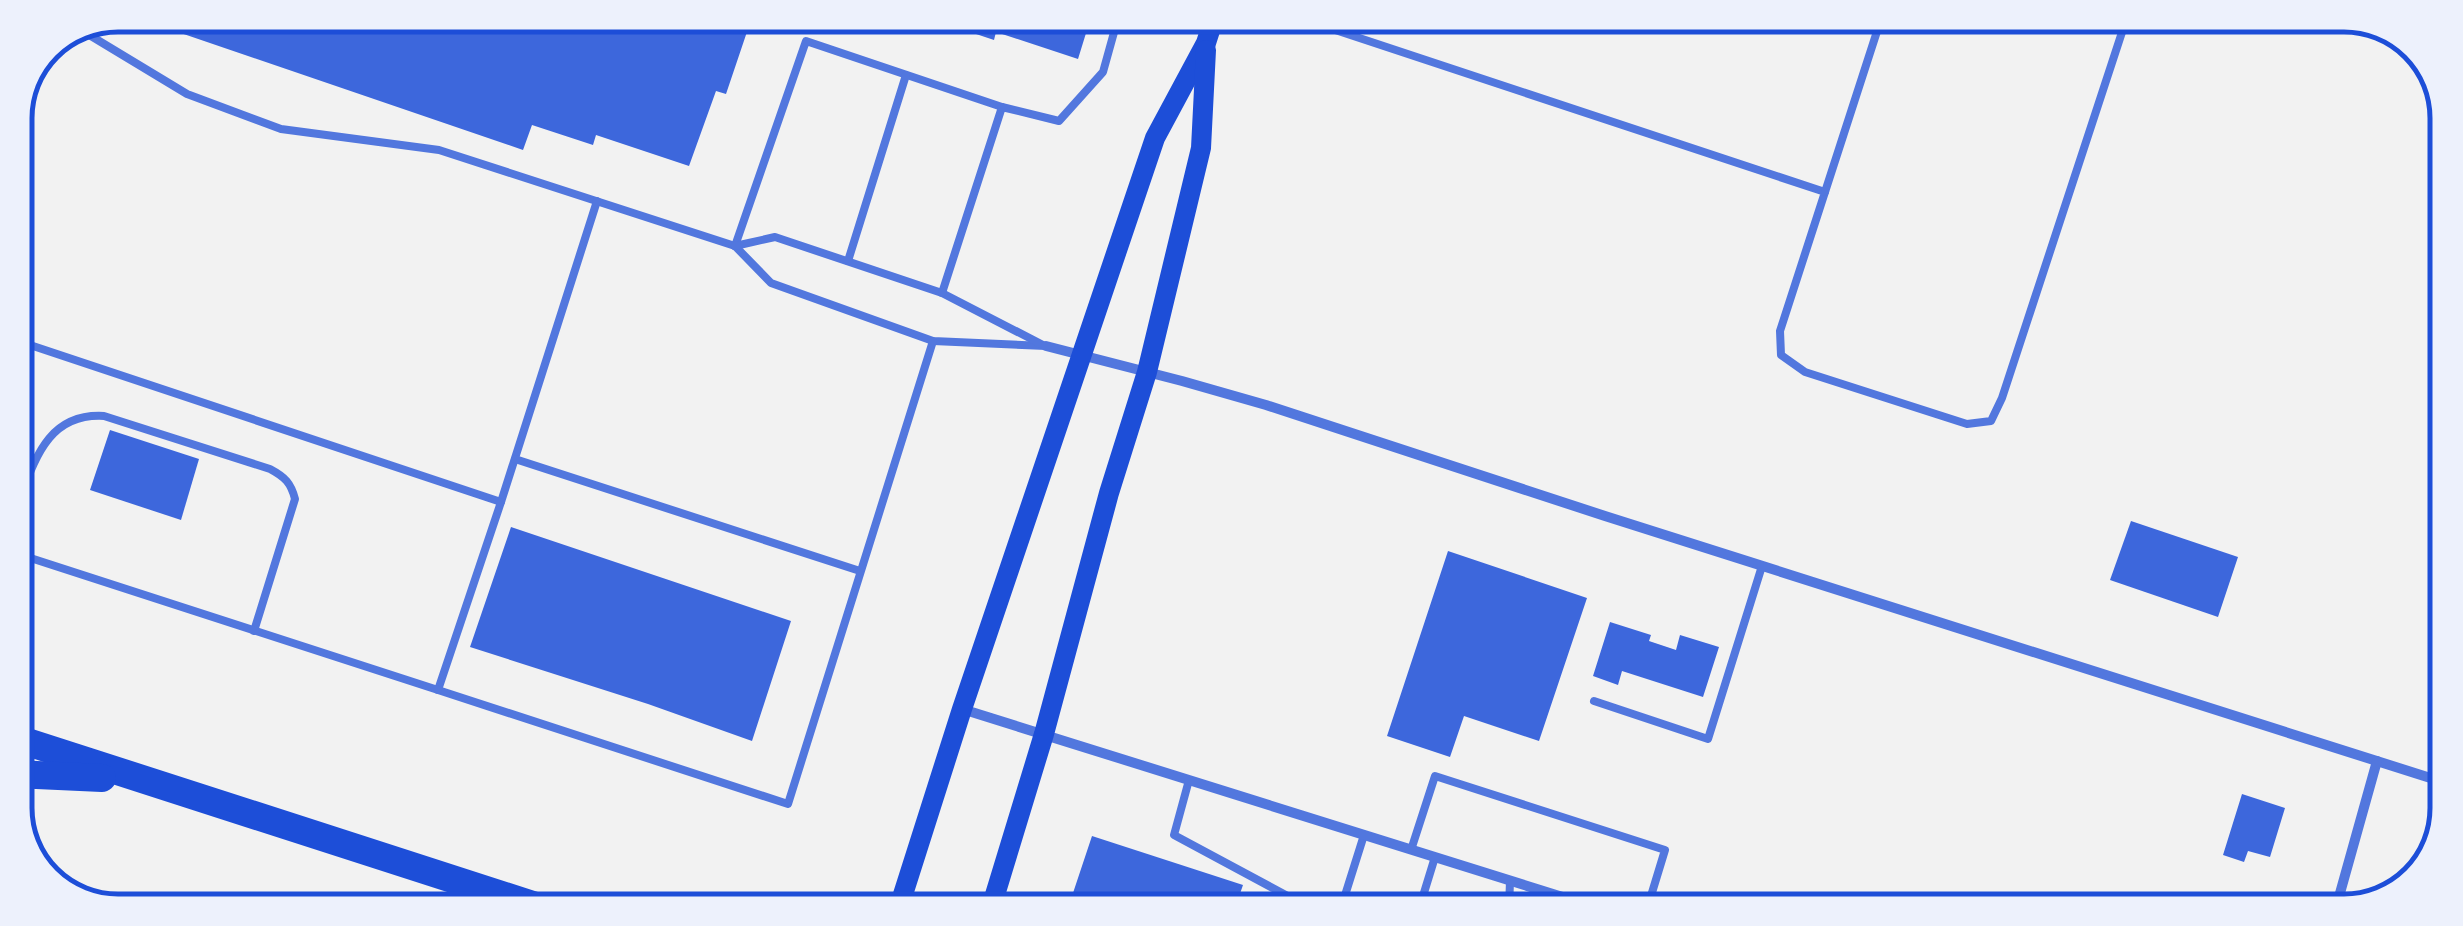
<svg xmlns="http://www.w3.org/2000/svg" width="2463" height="926" font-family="Inter,sans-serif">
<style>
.building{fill:#3d67dc}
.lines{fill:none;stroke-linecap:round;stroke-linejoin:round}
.service{stroke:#5277de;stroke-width:8}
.minor{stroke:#5277de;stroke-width:10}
.secondary{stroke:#1d4ed8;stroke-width:20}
.trunk{stroke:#1d4ed8;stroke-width:28}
.rim{fill:none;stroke:#1d4ed8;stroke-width:5}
</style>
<rect width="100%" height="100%" fill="#f2f2f2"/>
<g class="building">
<path d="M128 15 635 16 752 17 726 94 716 91 689 166 596 135 593 145 532 125 523 150Z"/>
<path d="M925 17H1091L1078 59 996 32 994 40Z"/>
<path d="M110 430 199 459 181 520 90 490Z"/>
<path d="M2131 521 2238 557 2218 617 2110 580Z"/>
<path d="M511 527 791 621 752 741 648 704 470 647Z"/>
<path d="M1448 551 1587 598 1539 741 1464 716 1450 757 1387 736Z"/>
<path d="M1610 622 1651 635 1649 641 1676 650 1680 635 1719 647 1703 697 1622 671 1618 685 1593 676Z"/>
<path d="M2242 794 2285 808 2270 857 2248 851 2244 862 2223 855Z"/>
<path d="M1092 836 1243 885 1235 908H1068Z"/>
</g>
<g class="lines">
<g class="service">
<path d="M1299 18 1825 192 1780 331 1781 355 1805 372 1967 424 1991 421 2002 398 2126 20"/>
<path d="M81 30 187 94 281 129 439 150 735 246 771 283 933 341 1046 346"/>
<path d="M1825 192 1881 19"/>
<path d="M735 246 806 41 1002 107"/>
<path d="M735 246 775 237 942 293 1043 345"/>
<path d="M848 261 906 75"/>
<path d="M942 293 1002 107 1059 121 1103 72 1118 18"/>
<path d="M15 340 501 502 597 201"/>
<path d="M515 459 860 571"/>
<path d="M15 496 20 498 15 516"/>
<path d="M20 498C36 456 50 413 104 416L270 469C285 477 291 483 295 499L254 631"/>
<path d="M501 502 438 690 788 804 933 341"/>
<path d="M15 553 438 690"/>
<path d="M1594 701 1708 739 1762 566"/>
<path d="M1189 780 1174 835 1310 908"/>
<path d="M1411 850 1435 776 1665 850 1647 909"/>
<path d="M1341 908 1364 835"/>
<path d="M1419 909 1435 857"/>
<path d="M1509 909 1510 881"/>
<path d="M2055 910 2072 901 2101 910"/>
</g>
<g class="minor">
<path d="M1046 346 1182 381 1266 405 1605 516 2443 782"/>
<path d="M962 709 1601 909"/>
<path d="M2335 911 2377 761"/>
</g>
<g class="secondary">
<path d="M899 907 962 709 1155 138 1206 43 1214 18"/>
<path d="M991 908 1044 734 1109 493 1147 372 1201 148 1206 50"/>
</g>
<g class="trunk">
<path d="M15 738 536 906"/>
<path d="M15 774 102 778"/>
<path d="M74 898 97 905"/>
</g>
</g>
<path d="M0 0H2463V926H0ZM118 32H2344A86 86 0 0 1 2430 118V808A86 86 0 0 1 2344 894H118A86 86 0 0 1 32 808V118A86 86 0 0 1 118 32Z" fill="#edf1fc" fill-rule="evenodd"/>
<path class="rim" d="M118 32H2344A86 86 0 0 1 2430 118V808A86 86 0 0 1 2344 894H118A86 86 0 0 1 32 808V118A86 86 0 0 1 118 32Z"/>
</svg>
